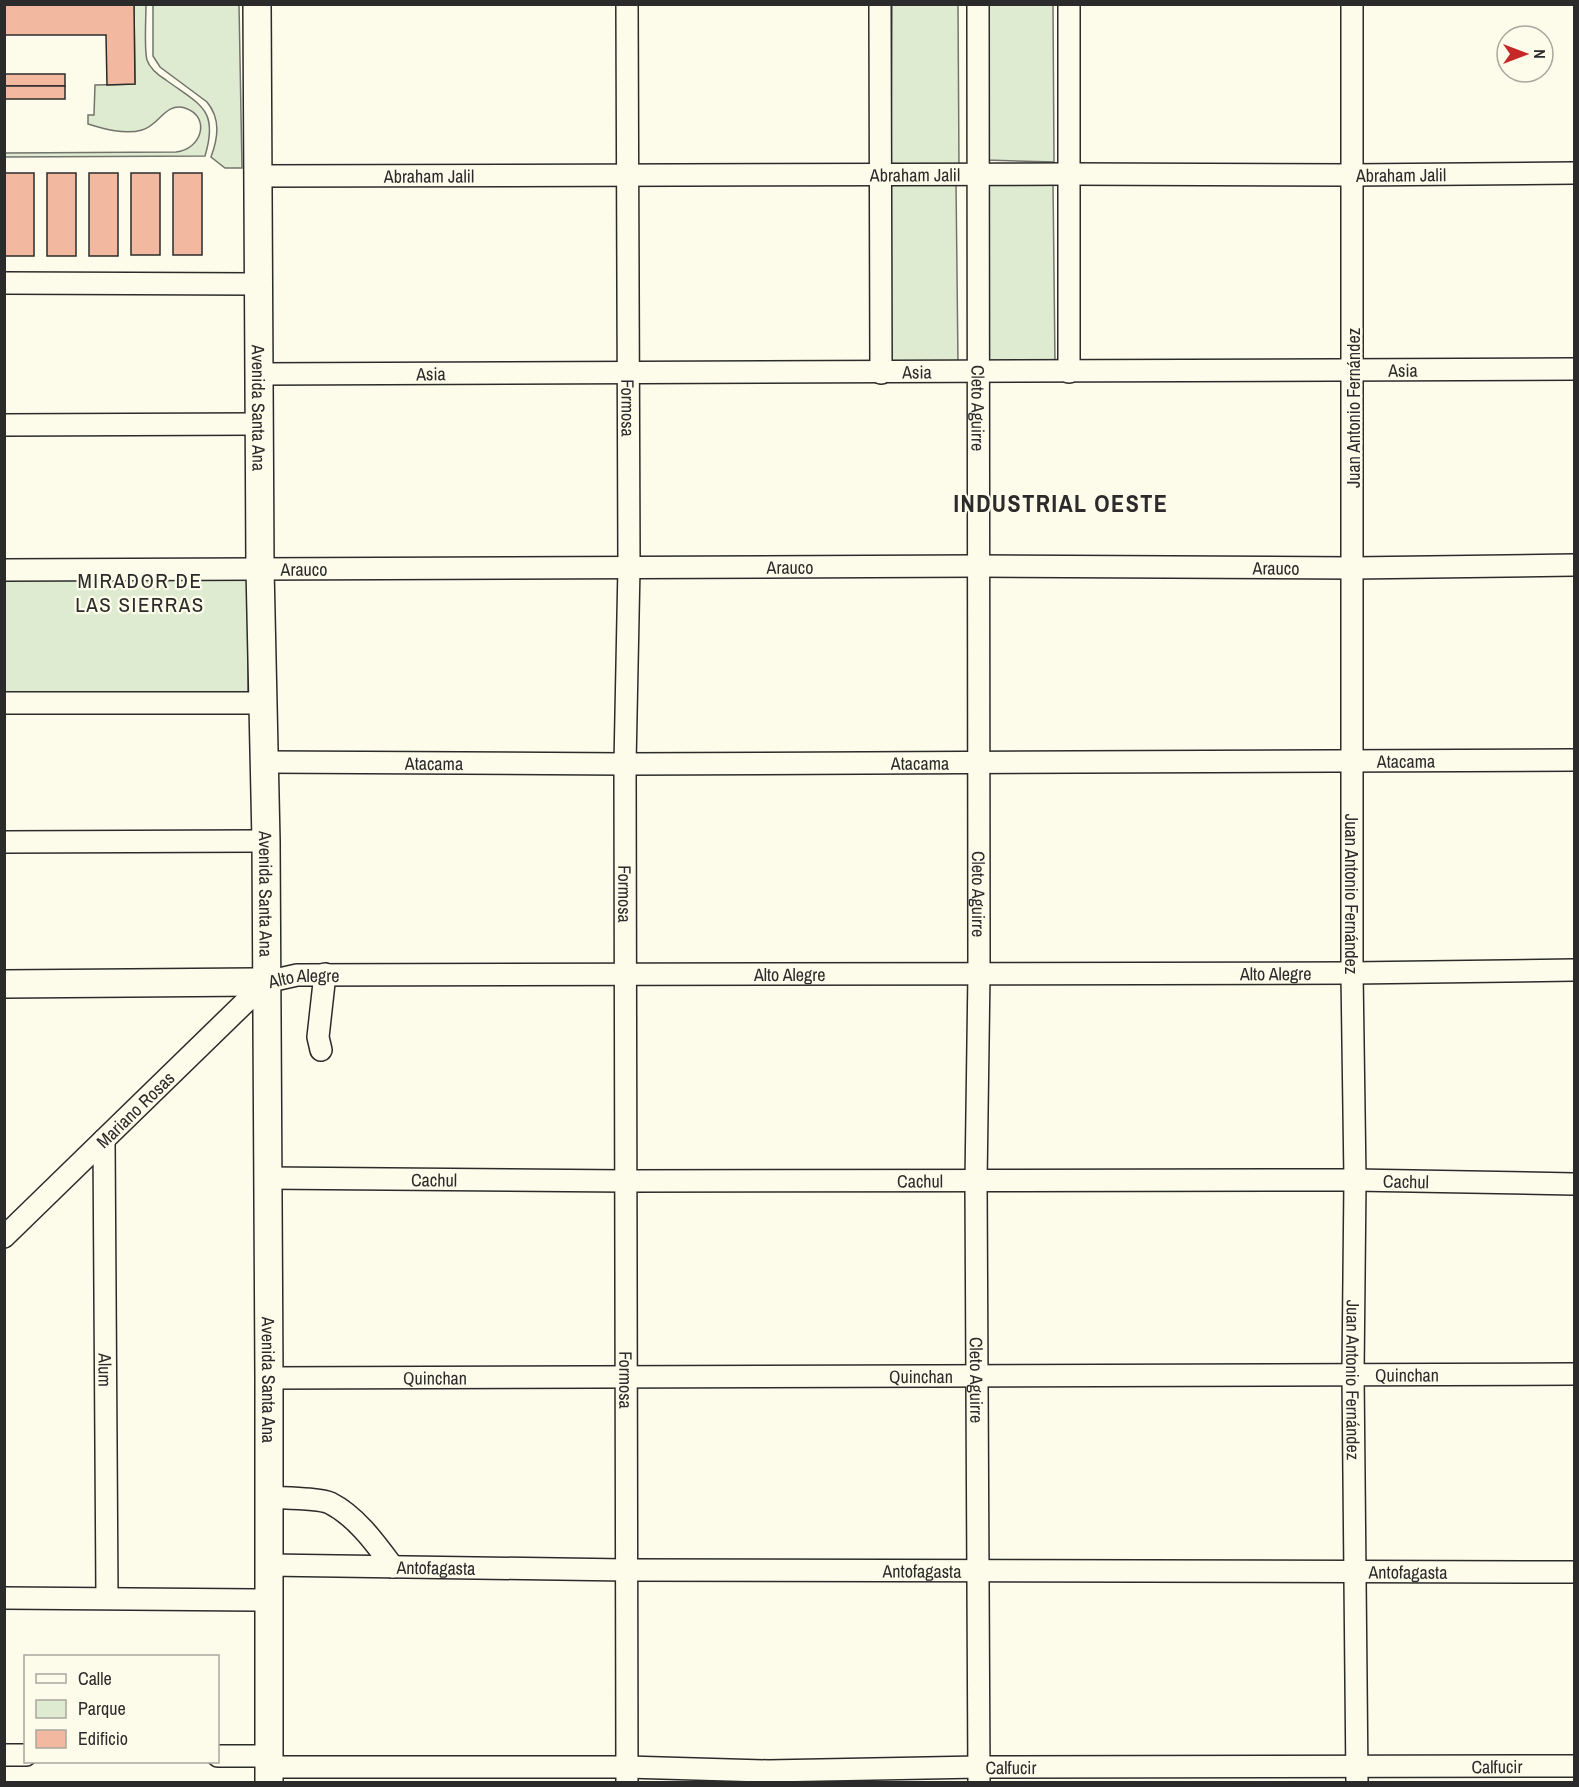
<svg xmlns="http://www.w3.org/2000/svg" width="1579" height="1787" font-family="'Archivo Narrow',sans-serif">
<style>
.green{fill:#deebd1;stroke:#74746e;stroke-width:1.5}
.building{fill:#f2b8a0;stroke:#2b2b2b;stroke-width:1.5}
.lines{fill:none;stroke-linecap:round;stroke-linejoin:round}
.minor-casing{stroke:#2b2b2b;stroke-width:24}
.major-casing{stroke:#2b2b2b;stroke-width:30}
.minor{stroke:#fdfbea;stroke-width:21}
.major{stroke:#fdfbea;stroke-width:27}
.labels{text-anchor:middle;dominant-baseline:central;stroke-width:4.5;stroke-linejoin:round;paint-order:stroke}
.street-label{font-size:18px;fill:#2b2b2b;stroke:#fdfbea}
.quarter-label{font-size:21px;letter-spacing:1.5px;fill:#2b2b2b;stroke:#fdfbea}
.district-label{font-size:24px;font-weight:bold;letter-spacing:1.5px;fill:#2b2b2b;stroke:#fdfbea}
</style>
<rect width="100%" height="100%" fill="#fdfbea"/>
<g class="green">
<path d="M134 5H146C146 18 144 49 147 60 150 69 158 75 166 80 200 105 219 109 205 156L5 157 4 153 176 152C201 150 212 117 185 108 165 102 159 126 142 130 125 135 104 129 88 124V115H94L95 85 135 84Z"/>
<path d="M153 5H239L242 168H225L211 157C218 138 221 119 207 102L160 67 153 56Z"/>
<path d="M892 5H958L959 168 891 166Z"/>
<path d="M987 5H1053L1054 162 986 160Z"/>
<path d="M956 182 958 364 889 361 891 184Z"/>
<path d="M1053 182 1055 364 987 361 988 184Z"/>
<path d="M248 575V696L5 697 4 576Z"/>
</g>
<g class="building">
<path d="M4 4H134L135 84 107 85 106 35H4Z"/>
<rect x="4" y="74" width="61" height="12"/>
<rect x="4" y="86" width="61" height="13"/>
<rect x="5" y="173" width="29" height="83"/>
<rect x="47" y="173" width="29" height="83"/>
<rect x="89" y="173" width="29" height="83"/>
<rect x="131" y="173" width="29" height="82"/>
<rect x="173" y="173" width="29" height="82"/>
</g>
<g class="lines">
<defs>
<g id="minor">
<path id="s1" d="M627 4 629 567 625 764 627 1782"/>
<path d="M880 4 881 373"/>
<path id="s2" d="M978 4 979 973 976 1182 979 1782"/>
<path id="s3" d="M1352 4V973L1355 1180 1353 1374 1357 1782"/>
<path id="s4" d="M257 176 1069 174 1352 175 1574 173"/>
<path d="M4 283 258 284"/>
<path d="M1069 372V4"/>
<path id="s5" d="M259 374 1574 369"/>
<path d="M4 425 260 424"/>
<path id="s6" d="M4 570 978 566 1353 568 1574 565"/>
<path d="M4 703H262"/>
<path id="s7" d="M264 762 625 764 1574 760"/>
<path d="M4 842 266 841"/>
<path d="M321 1050 318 1037 325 974"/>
<path id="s8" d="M104 1140 107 1598"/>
<path id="s9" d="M266 1178 626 1181 1355 1180 1574 1184"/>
<path id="s10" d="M4 1237 266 982 297 975 1352 973 1574 970"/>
<path id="s11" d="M269 1378 1574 1374"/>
<path d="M269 1497C282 1498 320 1498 330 1503 356 1516 376 1544 393 1567"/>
<path id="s12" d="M268 1565 626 1570 1574 1572"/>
<path d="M4 1598 269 1600"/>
<path d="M4 1755H26"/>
<path d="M218 1756H269"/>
<path id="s13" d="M269 1767H627L768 1771 979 1767 1574 1766"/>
</g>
<g id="major">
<path id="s14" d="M257 4 260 568 266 841 269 1378V1782"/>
<path d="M4 984 266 982"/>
</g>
</defs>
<use href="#minor" class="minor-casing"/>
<use href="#major" class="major-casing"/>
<use href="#minor" class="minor"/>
<use href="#major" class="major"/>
</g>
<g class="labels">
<g class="street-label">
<text stroke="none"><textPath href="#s4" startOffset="658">Abraham Jalil</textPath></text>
<text stroke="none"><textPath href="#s4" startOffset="1144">Abraham Jalil</textPath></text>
<text stroke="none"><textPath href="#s4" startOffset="172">Abraham Jalil</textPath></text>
<text stroke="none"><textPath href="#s5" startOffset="1144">Asia</textPath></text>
<text stroke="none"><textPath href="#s5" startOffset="658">Asia</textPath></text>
<text stroke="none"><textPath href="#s5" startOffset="172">Asia</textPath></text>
<text stroke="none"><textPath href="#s14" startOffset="404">Avenida Santa Ana</textPath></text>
<text stroke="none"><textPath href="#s1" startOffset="404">Formosa</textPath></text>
<text stroke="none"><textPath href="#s2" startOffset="404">Cleto Aguirre</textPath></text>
<text transform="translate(1353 408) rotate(-90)">Juan Antonio Fernández</text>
<text stroke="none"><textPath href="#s6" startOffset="786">Arauco</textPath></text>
<text stroke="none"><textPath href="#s6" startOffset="300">Arauco</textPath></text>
<text stroke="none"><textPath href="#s6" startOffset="1272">Arauco</textPath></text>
<text stroke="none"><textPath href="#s7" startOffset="1142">Atacama</textPath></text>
<text stroke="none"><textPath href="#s7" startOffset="656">Atacama</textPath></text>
<text stroke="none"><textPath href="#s7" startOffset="170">Atacama</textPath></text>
<text stroke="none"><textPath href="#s14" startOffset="890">Avenida Santa Ana</textPath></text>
<text stroke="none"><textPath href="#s1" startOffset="890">Formosa</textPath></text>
<text stroke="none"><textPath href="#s2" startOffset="890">Cleto Aguirre</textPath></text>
<text stroke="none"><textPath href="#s3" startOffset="890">Juan Antonio Fernández</textPath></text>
<text stroke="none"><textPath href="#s10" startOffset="890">Alto Alegre</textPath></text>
<text stroke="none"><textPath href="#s10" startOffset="1376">Alto Alegre</textPath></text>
<text stroke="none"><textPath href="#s10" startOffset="404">Alto Alegre</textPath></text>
<text stroke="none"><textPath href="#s10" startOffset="183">Mariano Rosas</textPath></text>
<text stroke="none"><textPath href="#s9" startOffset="168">Cachul</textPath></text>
<text stroke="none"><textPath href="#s9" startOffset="654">Cachul</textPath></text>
<text stroke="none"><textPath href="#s9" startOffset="1140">Cachul</textPath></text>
<text stroke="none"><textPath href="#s8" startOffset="230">Alum</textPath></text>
<text stroke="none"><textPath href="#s11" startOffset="1138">Quinchan</textPath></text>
<text stroke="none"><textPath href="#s11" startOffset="652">Quinchan</textPath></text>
<text stroke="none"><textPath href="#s11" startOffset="166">Quinchan</textPath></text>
<text stroke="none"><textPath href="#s14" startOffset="1376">Avenida Santa Ana</textPath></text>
<text stroke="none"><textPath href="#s1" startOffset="1376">Formosa</textPath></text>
<text stroke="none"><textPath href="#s3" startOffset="1376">Juan Antonio Fernández</textPath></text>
<text stroke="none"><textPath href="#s2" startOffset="1376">Cleto Aguirre</textPath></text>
<text stroke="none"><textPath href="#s12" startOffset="168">Antofagasta</textPath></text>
<text stroke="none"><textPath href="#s12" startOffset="654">Antofagasta</textPath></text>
<text stroke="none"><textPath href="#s12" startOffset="1140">Antofagasta</textPath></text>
<text stroke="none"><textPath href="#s13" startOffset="1228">Calfucir</textPath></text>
<text stroke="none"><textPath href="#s13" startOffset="742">Calfucir</textPath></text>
</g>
<g class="quarter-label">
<text x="140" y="580">MIRADOR DE<tspan x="140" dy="24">LAS SIERRAS</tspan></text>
</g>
<g class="district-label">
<text x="1061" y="503">INDUSTRIAL OESTE</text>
</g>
</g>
<rect width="1579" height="1787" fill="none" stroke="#2b2b2b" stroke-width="12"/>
<rect x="24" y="1655" width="195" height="108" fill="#fdfbea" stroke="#a9a89e" stroke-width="1.5"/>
<rect x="36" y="1674" width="30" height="9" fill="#fdfbea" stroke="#a9a89e" stroke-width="1.5"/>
<text x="78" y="1685" font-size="18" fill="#2b2b2b">Calle</text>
<rect x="36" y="1700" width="30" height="18" fill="#deebd1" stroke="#a9a89e" stroke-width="1.5"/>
<text x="78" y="1715" font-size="18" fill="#2b2b2b">Parque</text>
<rect x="36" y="1730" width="30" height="18" fill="#f2b8a0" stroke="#a9a89e" stroke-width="1.5"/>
<text x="78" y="1745" font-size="18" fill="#2b2b2b">Edificio</text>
<g transform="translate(1525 54) rotate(90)"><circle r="28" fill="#fdfbea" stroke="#a9a89e" stroke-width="1.5"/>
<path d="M0-4.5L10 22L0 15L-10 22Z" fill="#c62828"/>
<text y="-9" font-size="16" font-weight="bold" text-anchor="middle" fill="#2b2b2b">N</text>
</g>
</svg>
